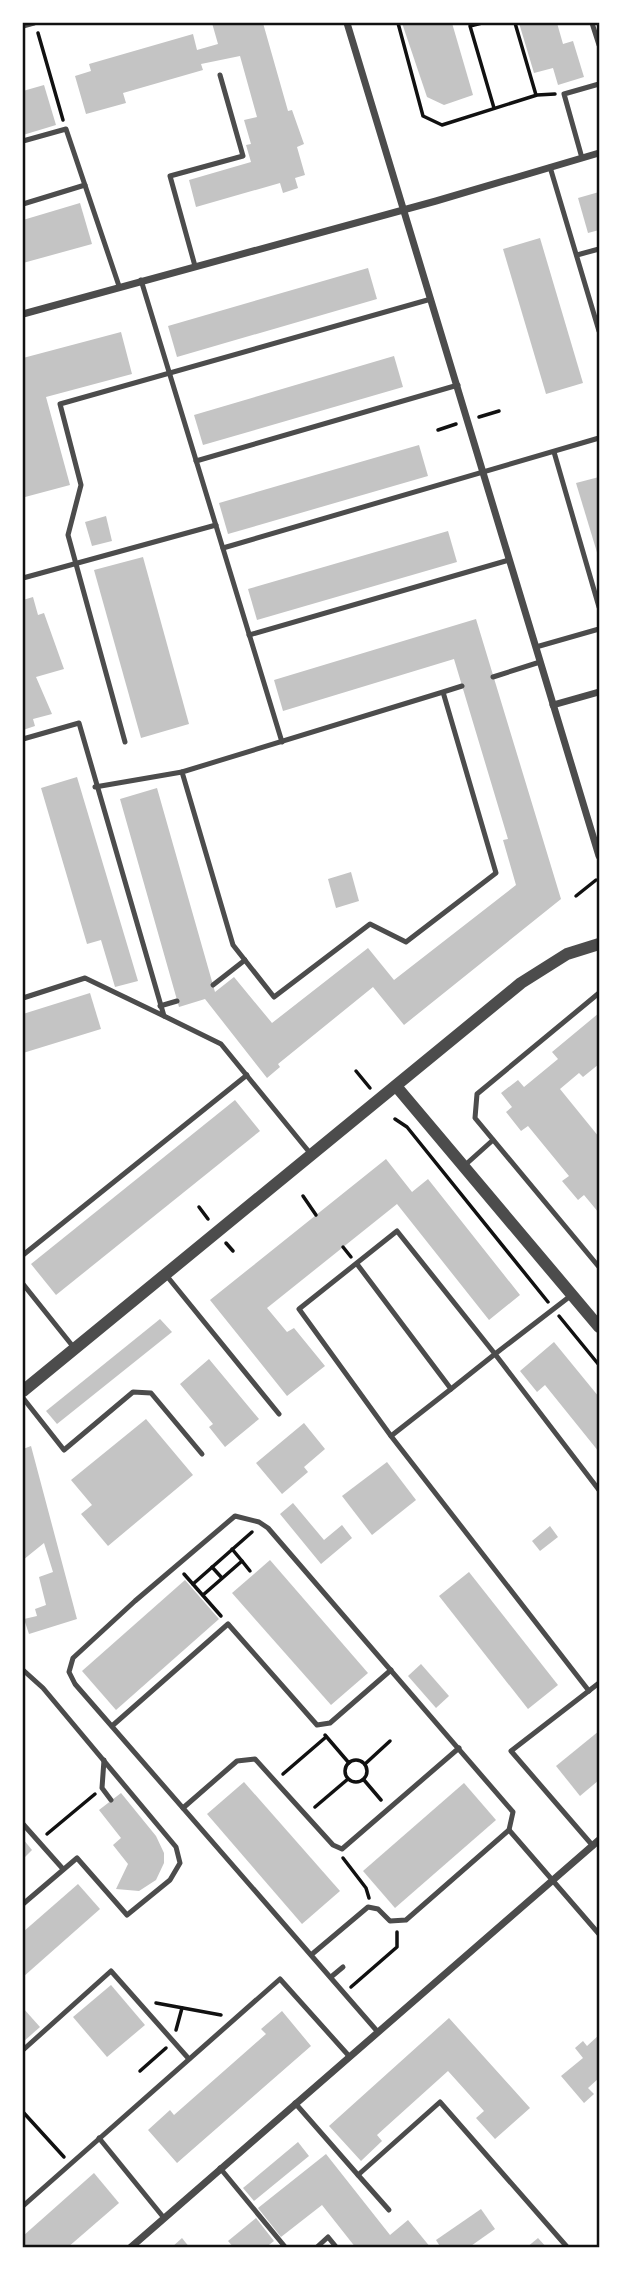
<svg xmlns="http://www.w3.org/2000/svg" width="622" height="2271" font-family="'Exo 2',sans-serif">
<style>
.building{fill:#c4c4c4}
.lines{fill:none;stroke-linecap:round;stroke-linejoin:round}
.path{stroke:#111;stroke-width:3.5}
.service{stroke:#4c4c4c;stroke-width:5}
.minor{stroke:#4c4c4c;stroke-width:7}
.tertiary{stroke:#4c4c4c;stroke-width:12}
.neatline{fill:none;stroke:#111;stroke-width:2.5}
</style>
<rect width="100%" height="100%" fill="#fff"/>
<g class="building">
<path d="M212 23H263L288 111 292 110 304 144 297 147 305 175 295 178 298 188 283 193 280 183 196 207 189 180 251 162 246 145 251 144 244 120 257 117 240 56 201 64 203 70 123 93 126 103 86 114 75 76 91 71 89 64 193 34 197 50 218 44Z"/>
<path d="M402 23H452L473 95 444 105 427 97Z"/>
<path d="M519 23H557L563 44 573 41 584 77 558 85 553 68 534 73Z"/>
<path d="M44 85 56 125 23 135V91Z"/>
<path d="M599 192V230L588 233 578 198Z"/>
<path d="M80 203 92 244 23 263V220Z"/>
<path d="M540 238 583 383 546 394 503 249Z"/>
<path d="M368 268 377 299 177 357 168 326Z"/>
<path d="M121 332 132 374 46 397 70 485 25 497 23 358Z"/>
<path d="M394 356 403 387 203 445 194 415Z"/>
<path d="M419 445 428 476 228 534 219 503Z"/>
<path d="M599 477V559L576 483Z"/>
<path d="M106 516 112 541 92 546 85 522Z"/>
<path d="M448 531 457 562 257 620 248 589Z"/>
<path d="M143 557 189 724 141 738 94 570Z"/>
<path d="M33 597 38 615 44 613 64 669 36 677 52 714 33 719 35 726 23 730V600Z"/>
<path d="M476 619 561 899 404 1025 373 987 278 1064 280 1067 267 1078 205 999 179 1007 120 799 157 788 215 992 234 977 272 1023 368 948 394 980 516 885 503 840 508 839 454 659 283 711 274 680Z"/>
<path d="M77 777 138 981 115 987 101 940 87 944 41 788Z"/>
<path d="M351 872 359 901 336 908 328 879Z"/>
<path d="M90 993 101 1029 23 1053V1014Z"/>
<path d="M599 1013V1064L583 1077 579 1073 560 1089 599 1137V1213L584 1195 578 1200 562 1181 569 1176 528 1126 521 1131 506 1112 512 1107 501 1093 518 1080 524 1087 558 1059 552 1052Z"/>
<path d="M235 1100 260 1131 56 1295 31 1264Z"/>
<path d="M386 1159 412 1192 428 1179 520 1295 489 1320 397 1204 267 1308 287 1332 294 1328 325 1366 287 1396 210 1300Z"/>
<path d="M160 1319 172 1332 57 1424 46 1411Z"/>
<path d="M554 1342 599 1397V1452L545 1385 537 1392 520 1371Z"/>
<path d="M209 1359 259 1419 225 1447 209 1427 213 1424 180 1384Z"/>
<path d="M146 1419 193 1475 108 1546 81 1514 92 1505 71 1480Z"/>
<path d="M304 1423 325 1449 304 1467 308 1472 282 1494 256 1463Z"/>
<path d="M31 1446 77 1619 29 1634 24 1619 37 1616 35 1609 46 1605 39 1577 53 1572 44 1543 23 1560V1449Z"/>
<path d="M387 1462 416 1500 372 1535 342 1496Z"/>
<path d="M293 1503 324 1540 342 1525 352 1538 321 1564 280 1514Z"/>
<path d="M550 1526 558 1537 540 1551 532 1541Z"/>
<path d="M270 1560 368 1673 331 1705 232 1593Z"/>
<path d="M469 1572 558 1685 528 1709 439 1596Z"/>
<path d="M185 1580 219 1619 116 1710 82 1671Z"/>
<path d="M421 1664 449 1696 436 1708 408 1676Z"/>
<path d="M599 1731V1780L580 1796 556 1766Z"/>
<path d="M244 1782 340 1891 302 1924 207 1814Z"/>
<path d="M464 1783 496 1820 395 1908 363 1871Z"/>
<path d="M121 1793 156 1836 164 1853V1863L156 1880 139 1891 116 1889 128 1864 113 1845 121 1838 99 1810Z"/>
<path d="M23 1839 32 1850 23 1859Z"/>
<path d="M78 1884 100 1909 23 1977V1932Z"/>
<path d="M111 1985 145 2025 107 2057 73 2017Z"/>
<path d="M23 2008 40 2027 23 2042Z"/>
<path d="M282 2011 311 2046 177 2163 148 2130 170 2110 174 2115 266 2034 261 2029Z"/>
<path d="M449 2018 530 2108 495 2139 476 2118 484 2111 448 2071 377 2135 382 2141 361 2161 329 2126Z"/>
<path d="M599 2035V2078L588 2088 594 2094 584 2103 561 2076 583 2058 575 2048 583 2041 587 2046Z"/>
<path d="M298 2142 309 2156 254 2201 243 2188Z"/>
<path d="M326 2154 390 2235 408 2220 431 2248H356L322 2205 281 2237 258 2208Z"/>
<path d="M94 2173 119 2203 67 2248H23V2236Z"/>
<path d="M481 2209 495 2229 468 2248H441L436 2240Z"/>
<path d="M256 2218 274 2241 265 2248H234L228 2241Z"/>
<path d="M182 2238 190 2248H171Z"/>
<path d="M538 2238 547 2248H526Z"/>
</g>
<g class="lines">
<g class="path">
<path d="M398 23 423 116 442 125 537 95 555 94"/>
<path d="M482 23 470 26 494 108"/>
<path d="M515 23 536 95"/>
<path d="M38 33 63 120"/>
<path d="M479 417 499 411"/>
<path d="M438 430 456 424"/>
<path d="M576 896 596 880"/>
<path d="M356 1071 370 1088"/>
<path d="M395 1119 407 1127 548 1302"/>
<path d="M303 1196 316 1215"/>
<path d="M199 1207 208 1219"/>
<path d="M226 1243 233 1251"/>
<path d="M343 1247 351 1257"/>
<path d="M559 1316 599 1365"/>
<path d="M242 1561 250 1571"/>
<path d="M212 1567 222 1578"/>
<path d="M184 1574 221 1616"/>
<path d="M193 1584 252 1532"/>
<path d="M203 1595 242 1561 232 1549"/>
<path d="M325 1735 349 1763"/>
<circle cx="356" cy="1771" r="11"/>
<path d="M365 1764 390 1741"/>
<path d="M283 1774 326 1737"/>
<path d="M364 1780 381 1800"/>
<path d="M315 1807 348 1779"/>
<path d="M47 1834 95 1794"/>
<path d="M343 1858 366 1888 369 1898"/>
<path d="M351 1987 397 1947V1932"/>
<path d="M156 2003 221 2015"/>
<path d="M176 2030 182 2008"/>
<path d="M140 2071 166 2048"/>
<path d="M23 2112 64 2157"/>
</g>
<g class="service">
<path d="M592 23 599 45"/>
<path d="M23 26 34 23"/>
<path d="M23 141 66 129 119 286"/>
<path d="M582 158 564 94 599 84"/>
<path d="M550 167 599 331"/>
<path d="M23 204 85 185"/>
<path d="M577 255 599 249"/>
<path d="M195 266 170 176 243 156 220 75"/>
<path d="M141 280 282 742"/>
<path d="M554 452 599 607"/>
<path d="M196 461 458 385"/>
<path d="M223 548 599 438"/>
<path d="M23 578 216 525"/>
<path d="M249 635 509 560"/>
<path d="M536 647 599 629"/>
<path d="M493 677 540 662"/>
<path d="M443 692 496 873 406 942 370 924 274 997 233 945 182 772 443 692 462 686"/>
<path d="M23 739 79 723 164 1016 221 1044 310 1153"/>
<path d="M125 742 68 535 81 485 60 404 431 299"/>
<path d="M95 787 182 772"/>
<path d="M213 985 245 960"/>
<path d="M599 993 477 1094 475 1118 599 1267"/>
<path d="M23 998 85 978 164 1016"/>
<path d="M160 1006 177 1001"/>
<path d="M464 1166 493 1140"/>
<path d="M23 1255 247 1075"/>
<path d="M357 1264 451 1389 495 1354 599 1490"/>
<path d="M166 1275 279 1414"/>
<path d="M23 1284 75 1349"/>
<path d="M573 1294 495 1354 397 1231 299 1309 391 1436 589 1691"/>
<path d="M23 1398 64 1450 133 1392 151 1393 202 1454"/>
<path d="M391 1436 451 1389"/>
<path d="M23 1670 43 1688 176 1847 180 1863 170 1880 127 1915 77 1858 23 1904"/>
<path d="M112 1726 228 1624 317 1725 330 1723 391 1670"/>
<path d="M104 1760 102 1788 111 1800"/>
<path d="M183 1808 237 1761 255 1759 333 1845 342 1849 459 1748"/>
<path d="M23 1824 63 1869"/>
<path d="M509 1830 599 1934"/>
<path d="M593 1846 511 1751 599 1683"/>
<path d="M311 1955 368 1907 378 1909 390 1921 406 1920 509 1830 513 1812 268 1528 259 1522 235 1516 135 1601 73 1658 69 1672 75 1684 377 2031"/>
<path d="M331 1977 343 1967"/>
<path d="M23 2050 111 1971 189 2059"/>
<path d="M295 2103 358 2175 440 2102 568 2248"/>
<path d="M99 2138 164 2218"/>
<path d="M220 2168 286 2248"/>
<path d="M358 2175 389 2210"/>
<path d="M23 2206 280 1979 349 2056"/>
<path d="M316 2248 328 2237 337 2248"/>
</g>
<g class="minor">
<path d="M347 23 599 856"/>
<path d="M23 314 436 201 599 153"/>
<path d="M553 705 599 692"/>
<path d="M130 2248 599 1840"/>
</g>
<g class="tertiary">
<path d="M396 1086 599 1327"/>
<path d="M23 1391 521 983 567 954 599 944"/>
</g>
</g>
<rect width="622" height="2271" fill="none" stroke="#ffffff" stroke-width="49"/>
<rect x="24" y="24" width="574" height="2222" class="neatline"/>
</svg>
